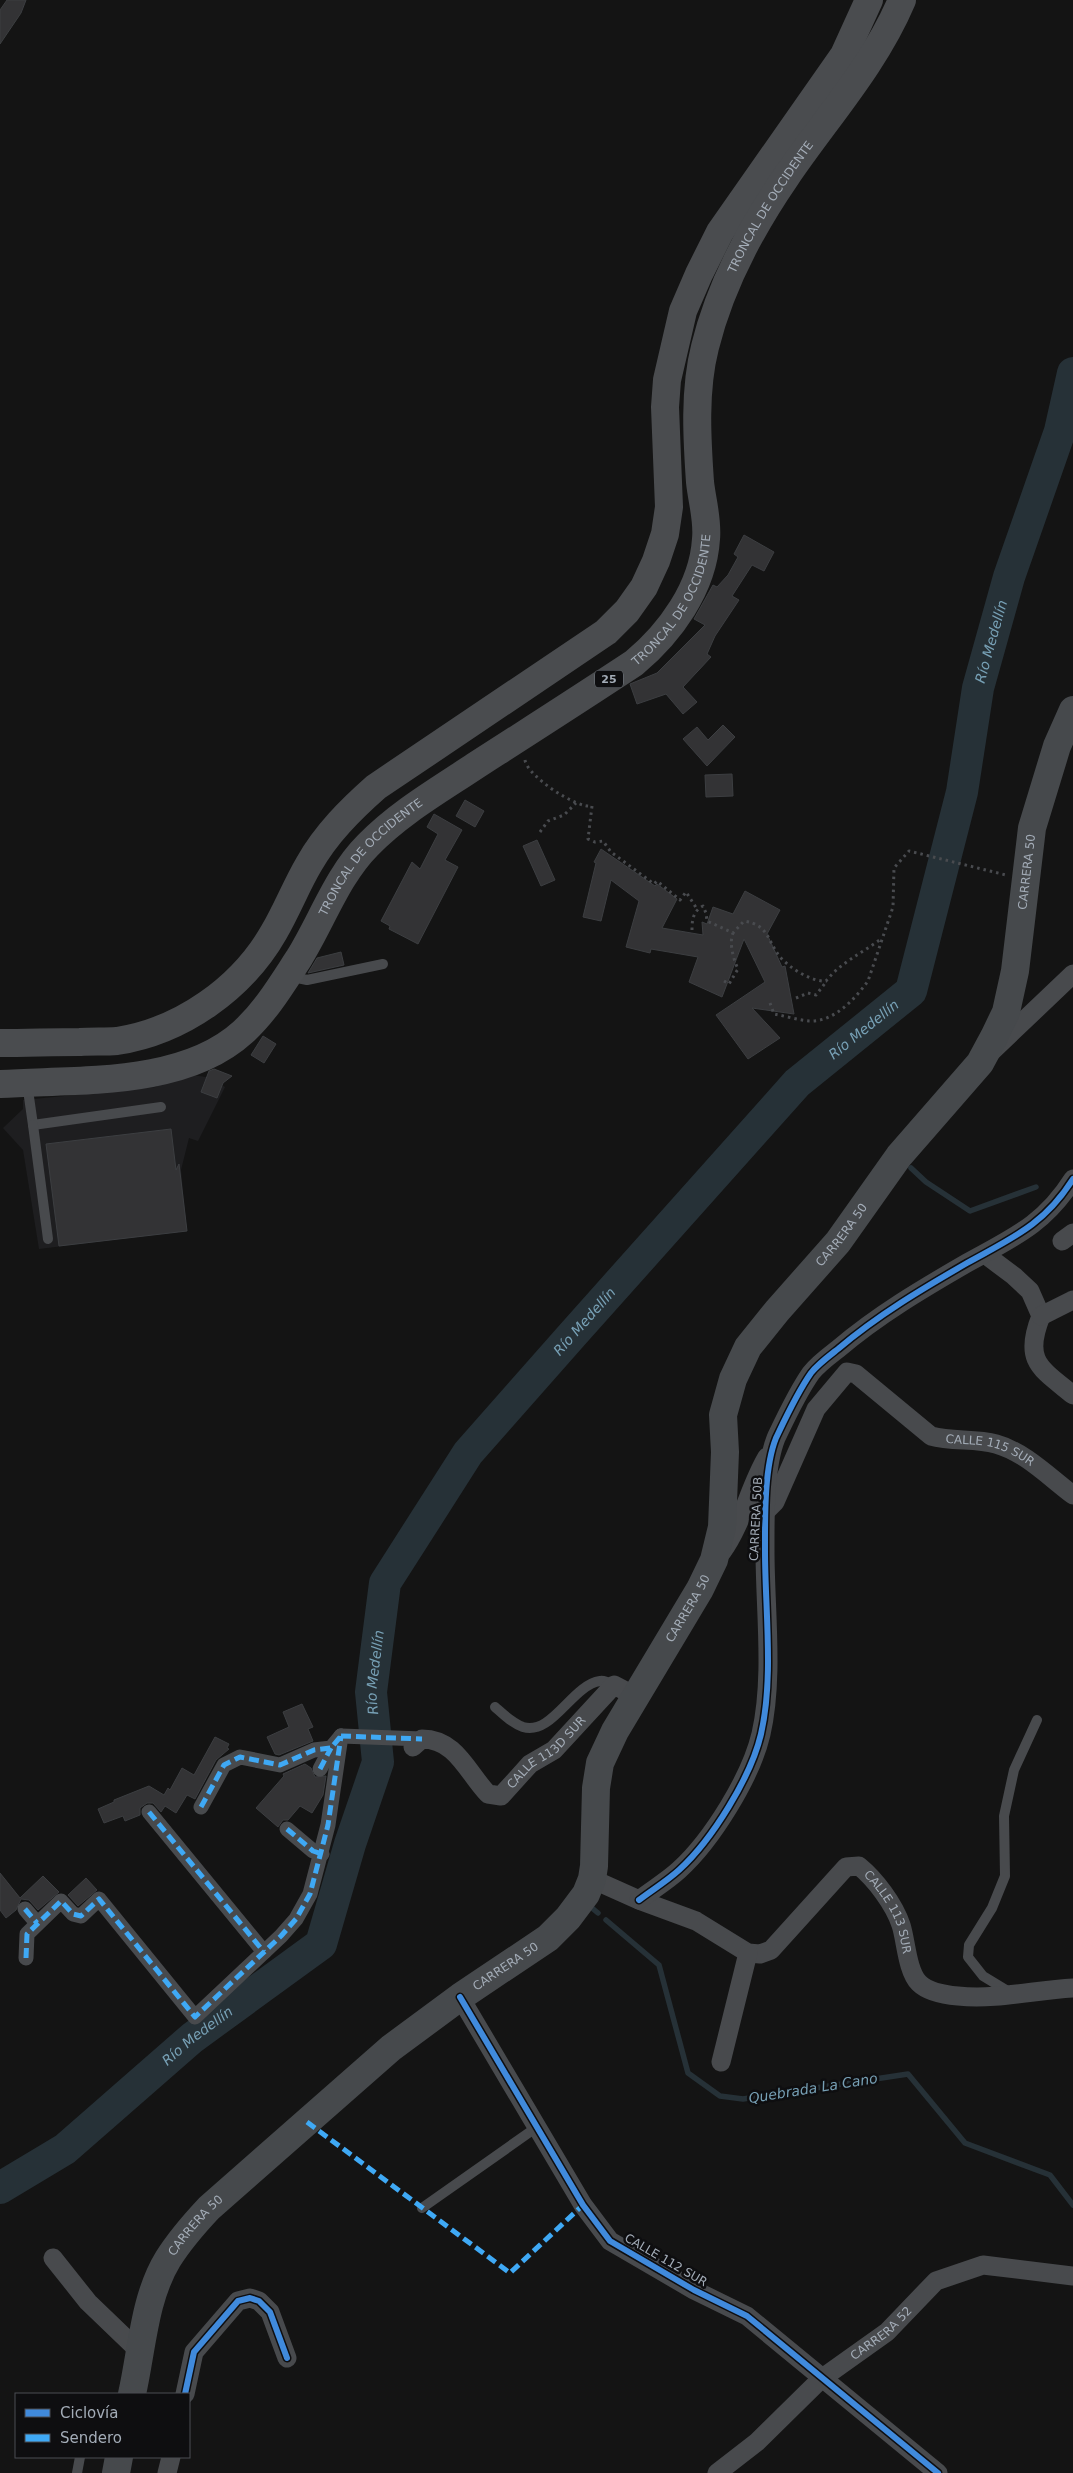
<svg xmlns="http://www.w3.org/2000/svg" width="1073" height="2473" font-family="'DejaVu Sans',sans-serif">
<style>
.built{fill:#1e1e20}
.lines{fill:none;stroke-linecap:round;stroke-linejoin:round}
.stream{stroke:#263137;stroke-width:5.5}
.river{stroke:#263137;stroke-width:32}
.building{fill:#333335;stroke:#3c3e41}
.path{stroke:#494b4f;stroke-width:3;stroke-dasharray:2.5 4;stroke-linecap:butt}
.service{stroke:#484a4d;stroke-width:10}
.pedestrian{stroke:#484a4d;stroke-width:15}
.minor{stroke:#484a4d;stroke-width:19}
.secondary{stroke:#46494c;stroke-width:28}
.trunk{stroke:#4a4c4f;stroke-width:28}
.quiet{stroke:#3fa9f5;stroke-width:5;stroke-dasharray:10 5;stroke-linecap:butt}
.cycleway-casing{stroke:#0e0e10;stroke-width:9}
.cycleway{stroke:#408adc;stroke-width:6}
.labels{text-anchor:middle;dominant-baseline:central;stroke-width:5;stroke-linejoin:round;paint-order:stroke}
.shield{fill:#0e0e10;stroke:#767d85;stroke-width:1}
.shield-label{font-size:11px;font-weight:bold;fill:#a3acb7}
.street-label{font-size:12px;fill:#a3acb7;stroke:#0e0e10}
.water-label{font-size:14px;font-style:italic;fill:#77a0b5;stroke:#0e0e10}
</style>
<rect width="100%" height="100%" fill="#141414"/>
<path class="built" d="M192 1075 206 1077 225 1087 198 1141 189 1138 181 1170 187 1231 39 1249 23 1150 3 1128 23 1109V1100L156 1087 168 1078Z"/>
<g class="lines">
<g class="stream">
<path d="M911 1168 926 1182 970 1211 1036 1187"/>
<path d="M592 1908 598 1913"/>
<path d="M606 1920 659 1965 688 2073 720 2096 743 2099 908 2074 965 2143 1050 2175 1073 2205"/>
</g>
<path class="river" id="s1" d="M0 2188 65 2149 192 2038 321 1944 350 1844 378 1762 371 1692 385 1583 468 1453 573 1334 797 1083 911 991 962 792 978 688 1009 577 1060 431 1073 373"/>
</g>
<g class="building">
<path d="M7 0H26L21 13 0 44V10Z"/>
<path d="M744 535 774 552 764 571 752 565 732 596 739 600 715 636 707 654 711 657 683 687 697 702 683 714 666 694 637 704 630 684 657 673 705 625 694 619 713 585 717 587 728 575 738 557 734 554Z"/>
<path d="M723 725 735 737 707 766 683 739 697 727 708 740Z"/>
<path d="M732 774 733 796 706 797 705 775Z"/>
<path d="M465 800 484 811 475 827 456 816Z"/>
<path d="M434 814 462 830 445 860 458 867 418 944 389 929 390 926 381 921 412 862 420 869 438 834 427 827Z"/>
<path d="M537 840 555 880 541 886 523 846Z"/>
<path d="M601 849 655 886 657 884 677 899 662 928 703 935 702 922 707 924 713 907 733 914 745 891 780 910 767 934 782 967 785 966 794 1014 752 1008 780 1038 748 1059 716 1015 765 982 744 939 722 997 689 982 698 957 651 949 650 953 626 947 639 901 611 880 601 921 583 917 596 863 594 862Z"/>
<path d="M341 952 344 965 308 973 317 958Z"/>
<path d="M263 1036 276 1044 264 1063 251 1055Z"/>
<path d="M214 1069 232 1076 223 1083 217 1098 201 1092 209 1071Z"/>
<path d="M171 1129 176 1170 179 1164 187 1231 59 1246 46 1144Z"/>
<path d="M302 1704 313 1727 308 1729 313 1741 279 1755 275 1754 267 1737 289 1727 283 1712Z"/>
<path d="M215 1737 229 1744 227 1748 229 1749 216 1760 195 1799 187 1795 176 1813 165 1806 161 1812 153 1803H147L140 1808V1815L125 1821 123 1816 104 1823 98 1809 114 1802V1800L149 1786 164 1795 168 1788 170 1790 182 1768 194 1775Z"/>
<path d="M305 1764 311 1768 315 1777 326 1776 323 1795 312 1813 300 1806 288 1820H283L278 1827 256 1808 284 1776 283 1774Z"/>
<path d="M0 1873 20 1898 43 1876 59 1892 38 1910 29 1900 21 1899 16 1910 6 1918 0 1910Z"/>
<path d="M86 1878 97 1890 78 1906 68 1895Z"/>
</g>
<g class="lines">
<g class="path">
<path d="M525 760C527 776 577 809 592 806L588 839 595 842 603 841 611 852 654 884 657 881 680 900 686 892 697 909"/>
<path d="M540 832 548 821 564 815 576 803"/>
<path d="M692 930C692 920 693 911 703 906L706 913 707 921 733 933 744 921C770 925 767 942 781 958 791 969 812 982 826 981 840 963 862 953 881 939"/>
<path d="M724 981 729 984 738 969C733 958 729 943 733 933"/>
<path d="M796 998 808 993 816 995 826 982"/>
<path d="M770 1003 774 1014C785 1016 798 1020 809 1021 834 1022 854 1000 868 981L893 907 894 868 909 851 1006 875"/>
</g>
<g class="service">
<path d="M288 976 307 980 383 964"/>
<path d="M27 1083 33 1125 161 1107"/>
<path d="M33 1125 48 1239"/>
<path d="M495 1707C504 1715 512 1723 523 1727 552 1736 572 1685 600 1681 604 1680 610 1683 614 1685"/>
<path d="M1011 1993 983 1976 968 1957 969 1945 992 1908 1005 1876 1004 1816 1014 1770 1037 1720"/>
<path d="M422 2208 537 2127"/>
<path d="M77 2473 80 2457"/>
</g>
<g class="pedestrian">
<path d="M341 1736 422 1739"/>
<path d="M320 1769 331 1748"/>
<path d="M201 1807 224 1765 240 1757 280 1765 314 1750 331 1748 341 1736"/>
<path d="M149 1812 264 1952"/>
<path d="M287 1829 313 1851 322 1854"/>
<path d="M25 1909 37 1923"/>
<path d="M26 1958 27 1934 61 1901 73 1914 81 1916 99 1899 195 2017 281 1936 296 1919 310 1894 328 1825 341 1736"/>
</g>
<g class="minor">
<path d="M992 1051 1073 974"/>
<path d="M1062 1241 1073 1233"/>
<path d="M986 1255 1014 1276 1030 1291 1041 1316C1023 1361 1040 1368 1073 1395"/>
<path d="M1041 1316 1073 1300"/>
<path id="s2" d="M767 1510 775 1502 816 1409 847 1372 856 1374 931 1436C952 1442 975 1438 996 1444 1025 1452 1049 1477 1073 1495"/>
<path d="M722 1552C743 1523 749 1487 767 1457"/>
<path id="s3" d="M413 1747 422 1739C456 1739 467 1772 488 1794L501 1796 530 1764 554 1750 614 1685 635 1696"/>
<path id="s4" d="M592 1879 639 1900 696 1921 748 1953 760 1954 771 1950 846 1867 859 1866C875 1879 894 1904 901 1925 906 1940 907 1971 919 1983 928 1992 946 1995 958 1996 996 2000 1035 1990 1073 1988"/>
<path d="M639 1900C652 1890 667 1881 679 1870 712 1840 751 1777 761 1734 774 1677 765 1610 765 1551 765 1519 764 1468 776 1438 786 1417 797 1393 811 1373 818 1364 829 1356 838 1349 878 1315 922 1289 967 1263 1012 1238 1044 1225 1073 1179"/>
<path d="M460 1997 583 2205 610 2241 694 2290 747 2316 938 2473"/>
<path d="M721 2062 748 1953"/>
<path d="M53 2258 88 2302 140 2352"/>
<path d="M185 2394 194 2352 238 2301 250 2298 259 2301 270 2312 287 2358"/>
<path d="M167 2473 171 2457"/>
<path id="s5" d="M717 2473 757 2442 821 2379 887 2332 936 2281 983 2265 1073 2276"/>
</g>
<g class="secondary">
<path id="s6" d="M132 2394C142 2350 144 2298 168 2259 180 2240 194 2224 209 2208L391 2048 460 1997 548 1938 568 1918 586 1894 592 1879 594 1866 596 1788 600 1763 615 1731 700 1589 714 1560 722 1527 725 1452 723 1415 733 1379 748 1347 777 1311 838 1242 899 1156 980 1063 994 1037 1006 1012 1015 971 1032 828 1057 746 1073 710"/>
<path d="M116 2473 119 2457"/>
</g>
<g class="trunk">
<path d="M0 1043C27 1043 53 1042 80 1042 92 1041 105 1042 117 1041 182 1031 242 988 274 932 287 910 296 886 309 864 326 834 350 810 376 787L606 632 627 611 644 587 656 561 665 534 669 507 665 407 667 380 683 311 699 274 720 232 844 55 869 0"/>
<path id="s7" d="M0 1084C77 1079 183 1087 243 1032 266 1011 282 984 299 958 322 921 337 876 368 845 399 813 439 790 475 766 528 732 581 698 634 663 670 633 703 588 706 539 708 520 702 501 700 482 697 439 694 390 705 347 720 286 751 228 786 177 826 118 874 66 902 0"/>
</g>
<g class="quiet">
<path d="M341 1736 422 1739"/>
<path d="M320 1769 331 1748"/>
<path d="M201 1807 224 1765 240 1757 280 1765 314 1750 331 1748 341 1736"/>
<path d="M149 1812 264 1952"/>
<path d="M287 1829 313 1851 322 1854"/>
<path d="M25 1909 37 1923"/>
<path d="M26 1958 27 1934 61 1901 73 1914 81 1916 99 1899 195 2017 281 1936 296 1919 310 1894 328 1825 341 1736"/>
<path d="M307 2122 510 2273 583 2205"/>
</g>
<defs>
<g id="cycleway">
<path d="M639 1900C652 1890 667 1881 679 1870 712 1840 751 1777 761 1734 774 1677 765 1610 765 1551 765 1519 764 1468 776 1438 786 1417 797 1393 811 1373 818 1364 829 1356 838 1349 878 1315 922 1289 967 1263 1012 1238 1044 1225 1073 1179"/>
<path d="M460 1997 583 2205 610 2241 694 2290 747 2316 938 2473"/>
<path d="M185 2394 194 2352 238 2301 250 2298 259 2301 270 2312 287 2358"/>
</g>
</defs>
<use href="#cycleway" class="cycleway-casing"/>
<use href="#cycleway" class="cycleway"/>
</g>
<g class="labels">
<rect class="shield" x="595" y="670.5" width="28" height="17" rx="4"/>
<g class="shield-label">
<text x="609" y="679">25</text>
</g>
<g class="street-label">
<text stroke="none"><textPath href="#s7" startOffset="1298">TRONCAL DE OCCIDENTE</textPath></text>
<text stroke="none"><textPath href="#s7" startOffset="878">TRONCAL DE OCCIDENTE</textPath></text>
<text stroke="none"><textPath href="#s7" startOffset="472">TRONCAL DE OCCIDENTE</textPath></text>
<text stroke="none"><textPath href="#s6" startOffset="1849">CARRERA 50</textPath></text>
<text stroke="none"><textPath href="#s6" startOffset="1429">CARRERA 50</textPath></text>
<text stroke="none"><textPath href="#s2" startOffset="329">CALLE 115 SUR</textPath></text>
<text transform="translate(756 1519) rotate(-87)">CARRERA 50B</text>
<text stroke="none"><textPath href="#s6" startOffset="1009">CARRERA 50</textPath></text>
<text stroke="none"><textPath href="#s3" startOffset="178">CALLE 113D SUR</textPath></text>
<text stroke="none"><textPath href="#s4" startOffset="378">CALLE 113 SUR</textPath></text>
<text stroke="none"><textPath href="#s6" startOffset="589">CARRERA 50</textPath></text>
<text stroke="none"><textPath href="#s6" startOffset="184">CARRERA 50</textPath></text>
<text transform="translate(666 2260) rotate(30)">CALLE 112 SUR</text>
<text stroke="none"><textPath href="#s5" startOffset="216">CARRERA 52</textPath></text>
</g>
<g class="water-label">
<text stroke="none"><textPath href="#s1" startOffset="1930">Río Medellín</textPath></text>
<text stroke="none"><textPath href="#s1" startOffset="1510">Río Medellín</textPath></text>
<text stroke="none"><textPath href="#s1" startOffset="1105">Río Medellín</textPath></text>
<text stroke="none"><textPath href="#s1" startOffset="685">Río Medellín</textPath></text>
<text stroke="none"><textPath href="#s1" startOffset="250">Río Medellín</textPath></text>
<text transform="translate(813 2088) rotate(-9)">Quebrada La Cano</text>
</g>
</g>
<rect x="15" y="2393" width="175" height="65" fill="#0e0e10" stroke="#4a4d53"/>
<rect x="25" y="2409" width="25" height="8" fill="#408adc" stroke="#4a4d53"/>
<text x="60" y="2418" font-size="15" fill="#a3acb7">Ciclovía</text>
<rect x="25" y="2434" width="25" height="8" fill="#3fa9f5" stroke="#4a4d53"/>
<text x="60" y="2443" font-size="15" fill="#a3acb7">Sendero</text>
</svg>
